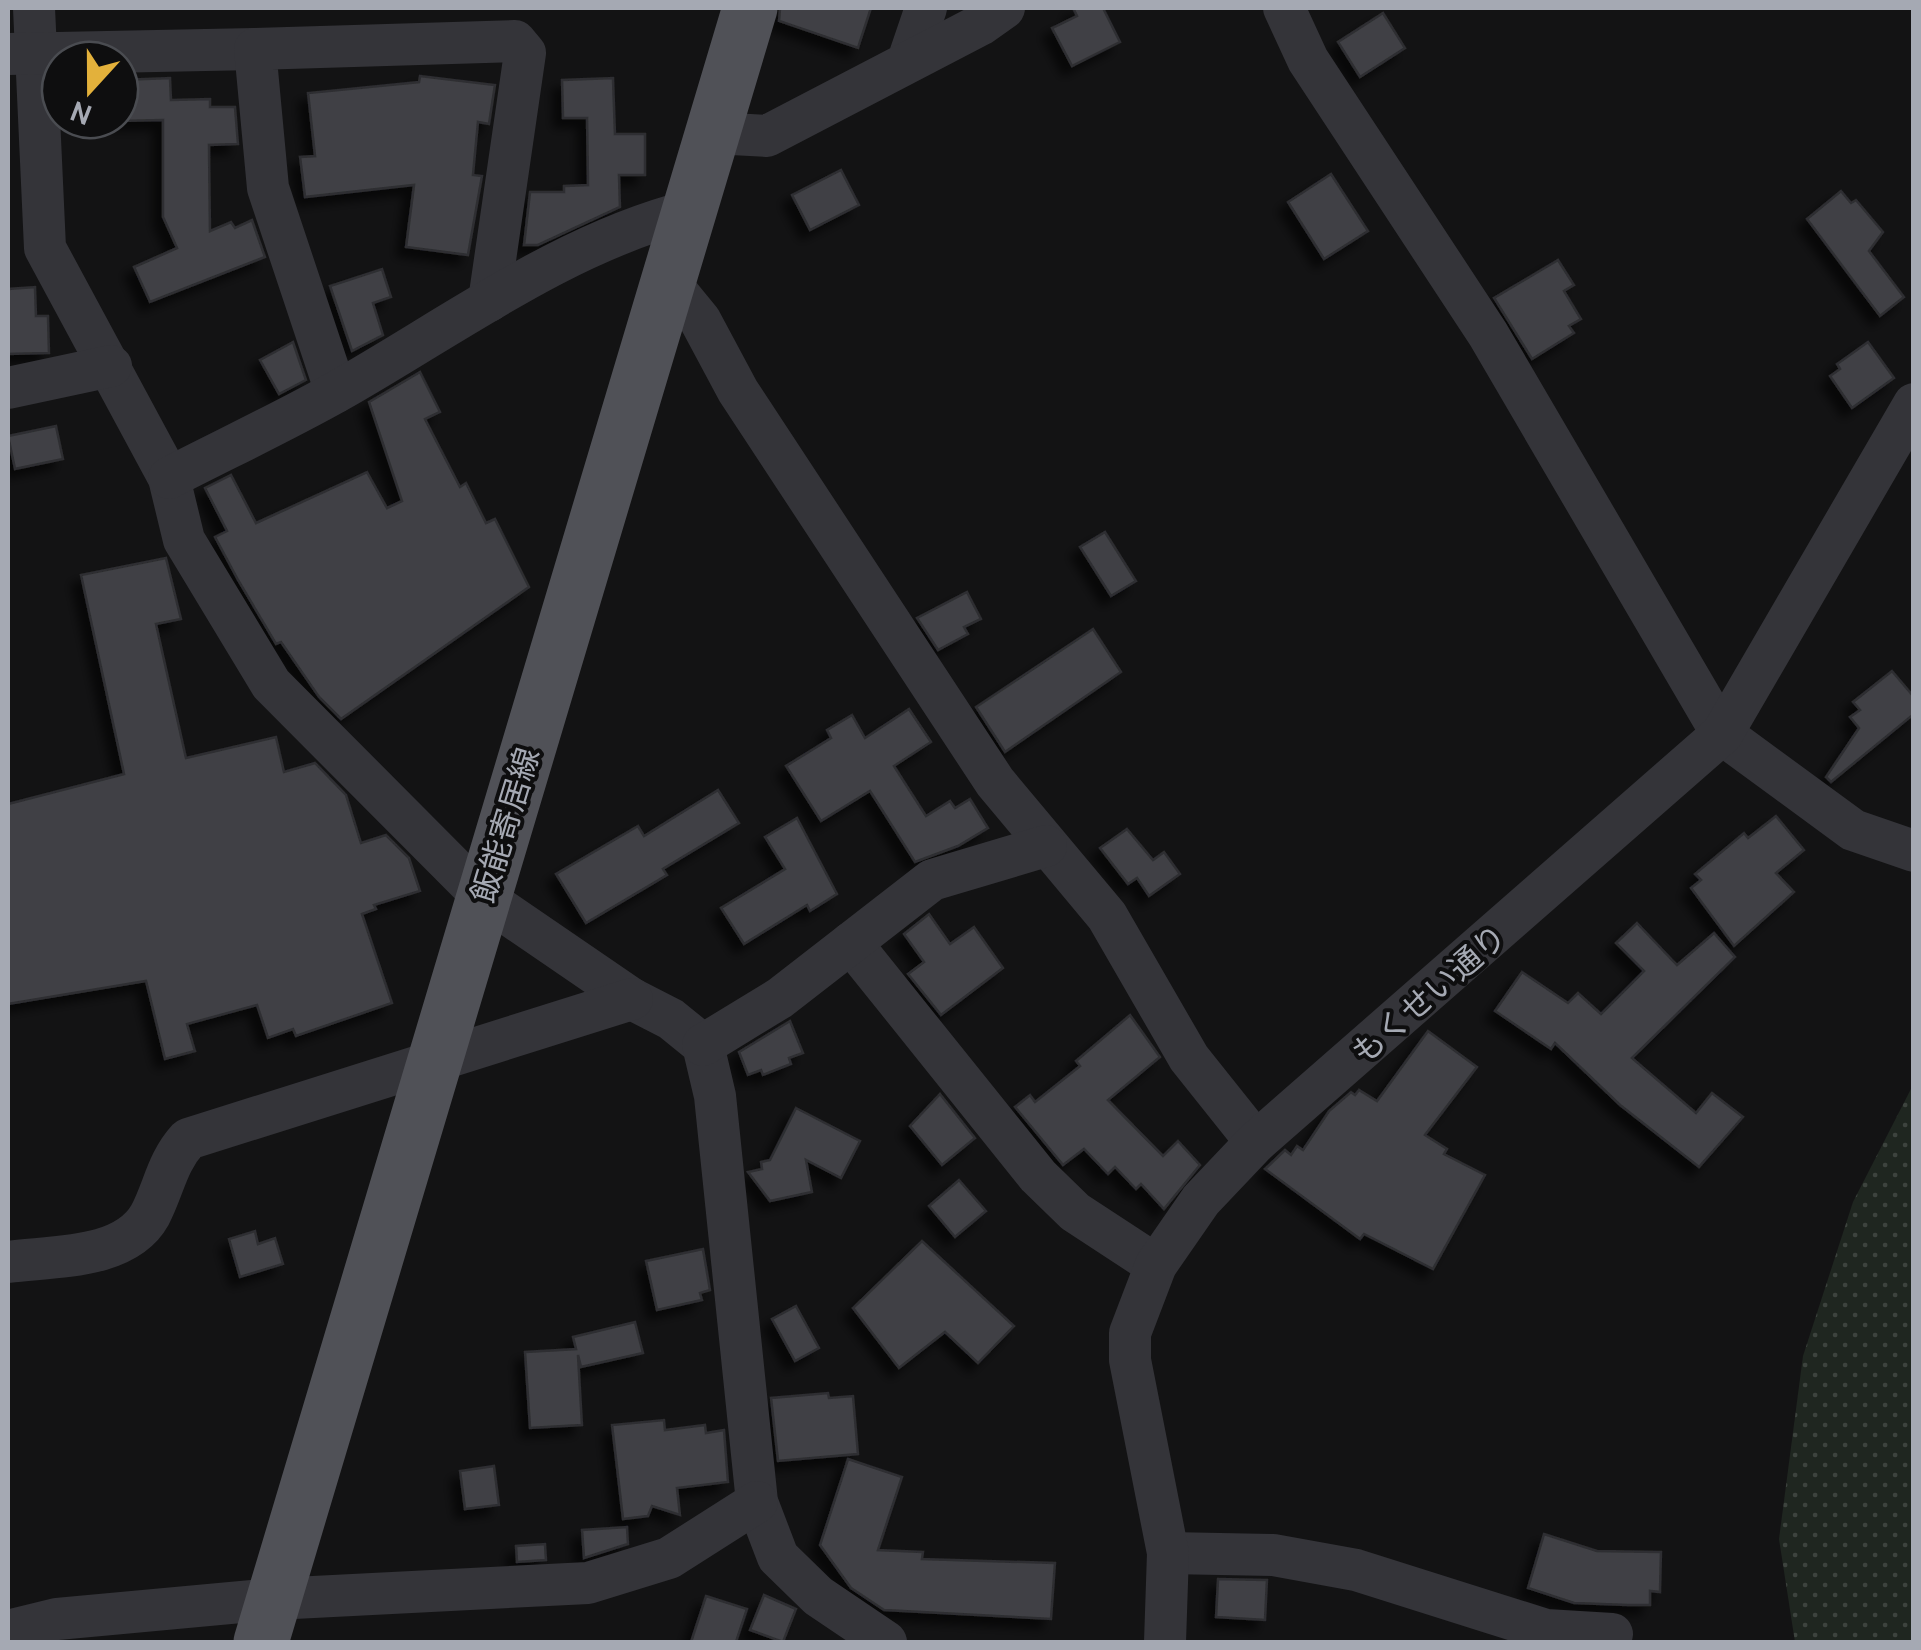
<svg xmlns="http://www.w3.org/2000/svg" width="1921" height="1650" font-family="Cabin,'Noto Sans JP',sans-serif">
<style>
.grass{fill:url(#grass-dots)}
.building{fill:#3f4044;stroke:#2d2d30;stroke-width:2.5;filter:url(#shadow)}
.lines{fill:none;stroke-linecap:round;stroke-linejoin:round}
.minor{stroke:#343439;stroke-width:42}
.major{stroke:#505157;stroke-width:55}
.labels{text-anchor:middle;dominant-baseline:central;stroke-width:8;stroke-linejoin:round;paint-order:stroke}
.street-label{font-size:32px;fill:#a5a9b3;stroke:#0e0e0f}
</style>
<defs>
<pattern id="grass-dots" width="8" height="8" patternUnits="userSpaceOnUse" patternTransform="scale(2.5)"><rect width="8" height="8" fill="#1f2620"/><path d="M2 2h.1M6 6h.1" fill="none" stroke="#3d433e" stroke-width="1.8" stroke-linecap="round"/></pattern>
<filter id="shadow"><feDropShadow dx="-9" dy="9" stdDeviation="5" flood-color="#0009"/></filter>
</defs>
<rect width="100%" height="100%" fill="#131314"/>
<path class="grass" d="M1913 1085V1642H1795L1779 1539 1803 1356 1853 1202Z"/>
<g class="building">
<path d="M780 8H871L858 48 779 21Z"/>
<path d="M1073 8H1103L1120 42 1072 66 1052 28 1077 16Z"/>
<path d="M1383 13 1405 48 1360 77 1338 42Z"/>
<path d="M420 76 495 85 489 124 478 122 473 175 482 176 468 255 406 247 414 185 305 197 300 157 315 156 308 93 419 82Z"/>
<path d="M170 78 171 100 210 99V107H235L238 144 209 145 210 231 231 222 235 228 252 220 265 257 150 302 134 267 177 248 163 217V120L120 121V80Z"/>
<path d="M613 78 615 134H645V175H619L620 207 538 245H524L530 192H564V186L588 185 587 118H563L562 80Z"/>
<path d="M841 170 859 205 810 230 792 195Z"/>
<path d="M1331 174 1368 231 1324 259 1288 202Z"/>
<path d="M1841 191 1851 203 1856 200 1883 232 1869 251 1904 297 1880 316 1807 219Z"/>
<path d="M1558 260 1574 285 1564 291 1581 319 1569 326 1574 333 1532 359 1494 298Z"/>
<path d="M382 269 391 297 373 303 383 335 352 351 330 286Z"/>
<path d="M35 287 36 316H48L49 353 8 354V289Z"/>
<path d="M293 342 306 380 279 394 260 360Z"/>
<path d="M1868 342 1894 378 1852 408 1830 376 1840 369 1837 364Z"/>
<path d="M420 372 440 412 425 419 460 487 466 483 486 523 495 519 529 587 341 719 319 697 281 642 276 644 238 580 215 537 227 531 205 488 231 475 256 523 367 472 387 508 402 501 369 402Z"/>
<path d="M56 426 63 459 15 469 8 436Z"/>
<path d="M1105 532 1136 581 1111 596 1080 547Z"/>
<path d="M166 558 181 619 156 624 186 758 276 737 284 772 315 763 346 795 361 843 386 835 409 858 420 891 374 905 376 909 362 914 392 1003 296 1036 293 1029 268 1038 257 1005 187 1024 195 1051 165 1059 146 981 8 1004V804L124 774 81 575Z"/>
<path d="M967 592 981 619 964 627 968 634 938 650 917 618Z"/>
<path d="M1093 629 1121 672 1005 752 976 707Z"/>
<path d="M1892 671 1914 697V714L1831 782 1826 777 1859 728 1850 717 1860 710 1853 702Z"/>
<path d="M909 709 931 742 894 766 926 816 950 801 955 808 970 799 988 828 958 846 915 862 870 791 821 821 786 766 831 738 827 730 852 715 865 738Z"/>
<path d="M718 790 739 823 663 869 667 875 586 923 556 874 638 826 644 836Z"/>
<path d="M1776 816 1804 850 1776 873 1794 892 1734 946 1691 888 1701 880 1695 874 1744 833 1748 838Z"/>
<path d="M797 818 837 894 810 911 807 905 744 944 721 908 785 869 765 837Z"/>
<path d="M1127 829 1153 860 1164 852 1180 874 1149 896 1137 878 1128 884 1100 848Z"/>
<path d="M929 914 950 944 974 927 1003 968 941 1015 908 974 924 962 904 934Z"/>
<path d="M1637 923 1677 965 1714 933 1735 957 1632 1058 1696 1113 1712 1093 1743 1117 1699 1167 1620 1105 1555 1043 1551 1049 1495 1011 1522 972 1568 1003 1578 993 1601 1014 1644 971 1616 943Z"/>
<path d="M1130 1015 1160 1057 1108 1100 1163 1156 1178 1141 1200 1165 1164 1209 1141 1184 1136 1189 1115 1167 1108 1174 1084 1149 1063 1165 1015 1107 1030 1095 1035 1102 1080 1066 1076 1061Z"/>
<path d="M790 1021 803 1053 789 1058 791 1064 763 1075 761 1070 748 1075 739 1052Z"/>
<path d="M1428 1031 1477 1067 1425 1135 1447 1149 1444 1154 1485 1175 1433 1269 1364 1234 1360 1239 1265 1169 1285 1150 1291 1155 1297 1146 1303 1150 1329 1111 1351 1092 1355 1095 1359 1090 1377 1101Z"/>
<path d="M940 1094 975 1138 942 1165 910 1126Z"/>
<path d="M796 1108 860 1141 841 1178 806 1160 812 1192 770 1201 748 1172 762 1169 761 1162 770 1160Z"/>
<path d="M959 1180 986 1211 955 1237 929 1206Z"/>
<path d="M255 1231 258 1244 275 1238 283 1264 240 1277 229 1239Z"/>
<path d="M922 1241 1014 1326 978 1363 945 1332 899 1368 853 1308Z"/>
<path d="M703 1249 710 1290 700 1293 702 1300 657 1310 646 1261Z"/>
<path d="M796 1306 819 1348 795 1361 772 1319Z"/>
<path d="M635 1322 643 1353 581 1367 578 1355 582 1425 530 1428 525 1352 576 1349 573 1337Z"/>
<path d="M828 1393 829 1398 853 1396 858 1454 778 1461 771 1398Z"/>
<path d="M664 1420 665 1430 705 1425 706 1433 724 1430 728 1482 677 1488 680 1515 652 1506 648 1516 623 1519 612 1425Z"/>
<path d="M848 1459 902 1477 878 1550 923 1552 922 1559 1055 1563 1051 1619 884 1610 851 1588 820 1545Z"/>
<path d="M494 1466 499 1505 465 1509 460 1471Z"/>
<path d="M627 1527 628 1544 584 1558 582 1530Z"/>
<path d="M1544 1534 1597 1551 1661 1552 1660 1592 1650 1591V1605H1627L1574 1603 1528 1588Z"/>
<path d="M545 1544 546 1560 517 1562 516 1546Z"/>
<path d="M1218 1579 1267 1580 1265 1620 1216 1617Z"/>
<path d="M764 1595 796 1609 783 1642 750 1630Z"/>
<path d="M706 1596 747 1609 736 1642H691Z"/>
</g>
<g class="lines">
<g class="minor">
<path d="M34 8 45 248 169 478 184 540 271 684 483 897 632 999 671 1019 703 1045 715 1096 757 1502 778 1557 818 1596 886 1642"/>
<path d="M1284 8 1308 60 1488 334 1722 734 1853 830 1914 851"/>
<path d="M8 54 255 49"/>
<path d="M909 58 926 8"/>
<path d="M713 133 767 136 980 25 1004 8"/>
<path d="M668 281 700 320 738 391 995 782 1107 916 1189 1058 1256 1142"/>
<path d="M8 388 111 366"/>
<path d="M336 392 268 188 255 49 515 41 525 53 489 301"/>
<path d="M169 478C225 449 283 422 338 391 451 327 563 243 689 211"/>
<path d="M851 943 1038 1176 1075 1212 1156 1265"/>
<path d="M703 1045 780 998 932 880 1046 846"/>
<path d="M8 1262C52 1256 125 1260 150 1215 164 1188 167 1162 188 1139L632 999"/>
<path d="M1168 1553 1273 1555 1356 1570 1546 1630 1612 1634"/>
<path d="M8 1631 57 1619 274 1599 588 1583 669 1558 757 1502"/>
<path d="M1165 1642 1168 1553 1130 1360V1333L1156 1265 1201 1200 1256 1142 1722 734 1914 404"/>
</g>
<path class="major" d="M261 1642 750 8"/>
</g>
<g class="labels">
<g class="street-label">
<text transform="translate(505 825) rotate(-73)">飯能寄居線</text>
<text transform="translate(1429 994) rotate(-41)">もくせい通り</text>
</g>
</g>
<rect width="1921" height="1650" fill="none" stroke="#a5a9b3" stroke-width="20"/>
<g transform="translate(90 90) rotate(201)"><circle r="48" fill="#0e0e0f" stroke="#4a4c51" stroke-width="2.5"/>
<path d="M0-8L18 38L0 25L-18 38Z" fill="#e3b13b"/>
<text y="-15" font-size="28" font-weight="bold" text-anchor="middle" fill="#a5a9b3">N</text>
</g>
</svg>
